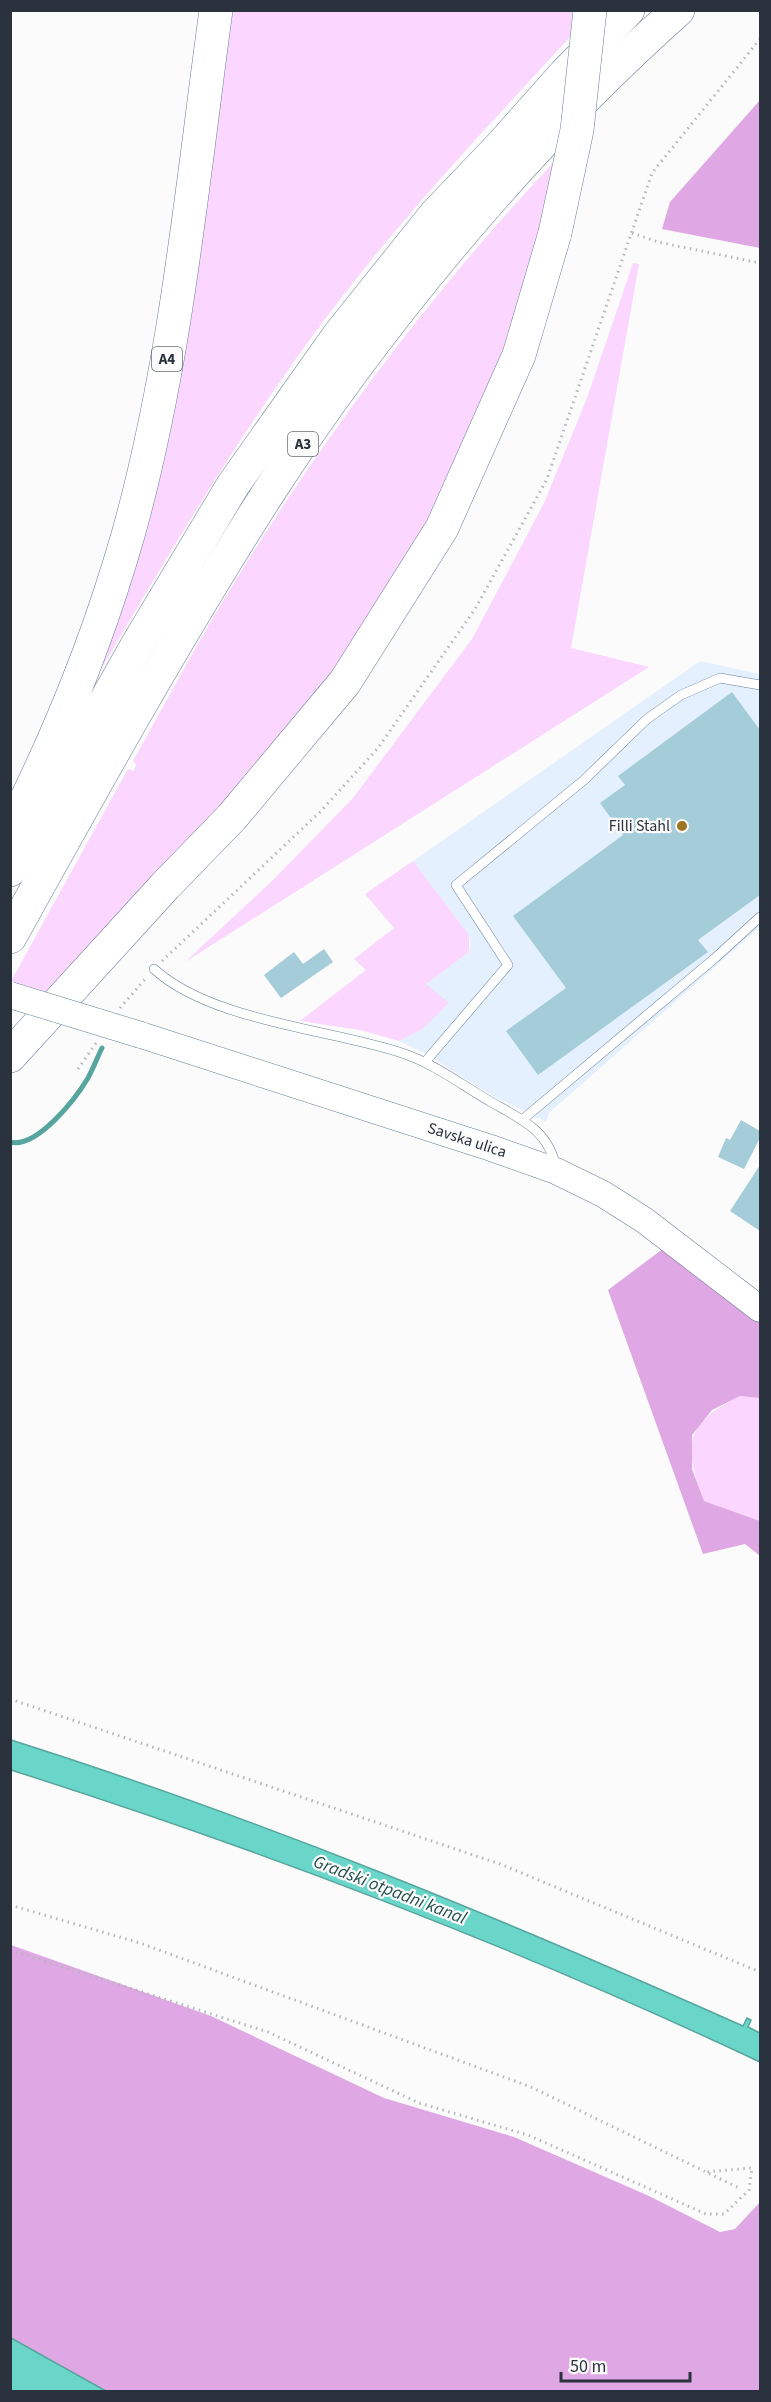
<svg xmlns="http://www.w3.org/2000/svg" width="771" height="2402" font-family="'Source Sans 3',sans-serif">
<style>
.built{fill:#e5f0fe}
.green{fill:#fbd6fe}
.forest{fill:#dfa7e3}
.water{fill:#6ad6c9;stroke:#57a59f;stroke-width:1.5}
.lines{fill:none;stroke-linecap:round;stroke-linejoin:round}
.stream{stroke:#57a59f;stroke-width:5}
.building{fill:#a4ccd9}
.service-casing{stroke:#697d96;stroke-width:10}
.secondary-casing{stroke:#697d96;stroke-width:27}
.motorway-casing{stroke:#697d96;stroke-width:34}
.path{stroke:#b4b7bb;stroke-width:3;stroke-dasharray:1.5 4.5;stroke-linecap:butt}
.service{stroke:#fff;stroke-width:9}
.secondary{stroke:#fff;stroke-width:26}
.motorway{stroke:#fff;stroke-width:33}
.secondary-bridge-casing{stroke:#697d96;stroke-width:27;stroke-linecap:butt}
.motorway-bridge-casing{stroke:#697d96;stroke-width:34;stroke-linecap:butt}
.secondary-bridge{stroke:#fff;stroke-width:26}
.motorway-bridge{stroke:#fff;stroke-width:33}
.poi-dot{fill:#9e7623;stroke:#fbfbfb;stroke-width:2}
.labels{text-anchor:middle;dominant-baseline:central;stroke-width:4.5;stroke-linejoin:round;paint-order:stroke}
.shield{fill:#fbfbfb;stroke:#696e76;stroke-width:1.5}
.shield-label{font-size:15px;font-weight:bold;fill:#2a323d}
.poi-label{font-size:16px;fill:#2a323d;stroke:#fbfbfb;text-anchor:end}
.street-label{font-size:16px;fill:#2a323d;stroke:#fbfbfb}
.water-label{font-size:18px;font-style:italic;fill:#1f4f4a;stroke:#fbfbfb}
</style>
<rect width="100%" height="100%" fill="#fbfbfb"/>
<path class="built" d="M700 661 760 674V927L549 1113 546 1122 493 1096 424 1053 399 1041 421 1030 448 1003 425 984 469 952 471 943 469 935 413 861Z"/>
<g class="green">
<path d="M229 11H572L571 36C499 114 426 191 360 274 259 400 177 539 96 678Z"/>
<path d="M554 162 536 241 501 363 470 439 398 579 301 719 48 992 11 981 128 769 134 771 136 764 133 761C161 711 188 660 217 611 313 451 426 298 554 162Z"/>
<path d="M633 263 639 264 571 648 649 667 185 962 270 883 353 798 472 639 544 503 587 398Z"/>
<path d="M413 861 469 935V952L426 984 449 1003 421 1030 399 1041 360 1030 300 1021 366 970 354 959 394 928 365 894Z"/>
<path d="M740 1396 760 1398V1521L704 1501C683 1445 684 1424 740 1396Z"/>
</g>
<g class="forest">
<path d="M760 100V248L662 229 670 202Z"/>
<path d="M668 1245 760 1321V1398L740 1396 712 1410 692 1435V1469L704 1501 760 1521V1556L745 1544 703 1554 608 1290Z"/>
<path d="M11 1945 211 2016 384 2098 514 2137 649 2196 720 2232 735 2229 760 2202V2391H106L11 2338Z"/>
</g>
<g class="water">
<path d="M11 1740C261 1819 503 1919 743 2026L747 2018 751 2020 748 2027 760 2033V2062C518 1948 266 1851 11 1770Z"/>
<path d="M11 2338 106 2391H11Z"/>
</g>
<g class="lines">
<path class="stream" d="M10 1142C37 1149 76 1098 88 1078 93 1069 97 1058 102 1048"/>
</g>
<g class="building">
<path d="M732 692 760 730V895L698 940 708 952 538 1075 506 1031 566 988 513 916 623 835 600 803 625 785 618 776Z"/>
<path d="M324 949 333 962 281 998 264 975 294 952 303 964Z"/>
<path d="M741 1120 760 1131V1138L744 1169 718 1157 726 1138 730 1140Z"/>
<path d="M760 1165V1231L730 1211Z"/>
</g>
<g class="lines">
<defs>
<g id="service">
<path d="M154 969C211 1021 329 1029 402 1053 435 1064 463 1086 493 1103 523 1120 550 1132 556 1169"/>
<path d="M425 1062 508 965 456 885 584 780 647 719 681 695 720 678 760 685"/>
<path d="M522 1120 715 958 760 917"/>
</g>
<path id="secondary" d="M141 1035 491 1148 556 1171 603 1194 644 1220 760 1309"/>
<g id="motorway">
<path d="M11 830C59 736 99 636 128 535 176 364 192 185 216 10"/>
<path d="M10 870 136 647 233 485 339 335 435 215 501 146 565 74 628 10"/>
<path d="M10 937C92 789 174 641 265 498 376 325 524 147 678 10"/>
<path d="M10 1056 165 886 232 817 345 682 442 528 519 355 555 233"/>
</g>
</defs>
<use href="#service" class="service-casing"/>
<use href="#secondary" class="secondary-casing"/>
<use href="#motorway" class="motorway-casing"/>
<g class="path">
<path d="M632 233 658 242 760 263"/>
<path d="M162 961 320 812 378 748 475 609 547 479 652 173 760 39"/>
<path d="M120 1008 147 977"/>
<path d="M78 1069 96 1043"/>
<path d="M10 1699 500 1864 760 1972"/>
<path d="M10 1905 140 1943 531 2087 739 2188"/>
<path d="M10 1950 268 2032 419 2103 528 2135 706 2214H724L749 2190 752 2168 705 2172"/>
</g>
<use href="#service" class="service"/>
<use href="#secondary" class="secondary"/>
<use href="#motorway" class="motorway"/>
<defs>
<path id="secondary-bridge" d="M10 995 141 1035"/>
<path id="motorway-bridge" d="M555 233 577 130 590 10"/>
</defs>
<use href="#secondary-bridge" class="secondary-bridge-casing"/>
<use href="#motorway-bridge" class="motorway-bridge-casing"/>
<use href="#secondary-bridge" class="secondary-bridge"/>
<use href="#motorway-bridge" class="motorway-bridge"/>
</g>
<circle class="poi-dot" cx="682" cy="826" r="6"/>
<g class="labels">
<g class="shield">
<rect x="152" y="347" width="30" height="24" rx="4.5"/>
<rect x="288" y="432" width="30" height="24" rx="4.5"/>
</g>
<g class="shield-label">
<text x="167" y="359">A4</text>
<text x="303" y="444">A3</text>
</g>
<g class="poi-label">
<text x="670" y="826">Filli Stahl</text>
</g>
<g class="street-label">
<text transform="translate(467 1140) rotate(18)">Savska ulica</text>
</g>
<g class="water-label">
<text transform="translate(390 1890) rotate(21)">Gradski otpadni kanal</text>
</g>
</g>
<rect width="771" height="2402" fill="none" stroke="#2a323d" stroke-width="24"/>
<path d="M561 2372v9h129v-9" fill="none" stroke="#2a323d" stroke-width="3"/>
<text x="570" y="2372" font-size="18" fill="#2a323d" stroke="#fbfbfb" stroke-width="4.5" paint-order="stroke">50 m</text>
</svg>
